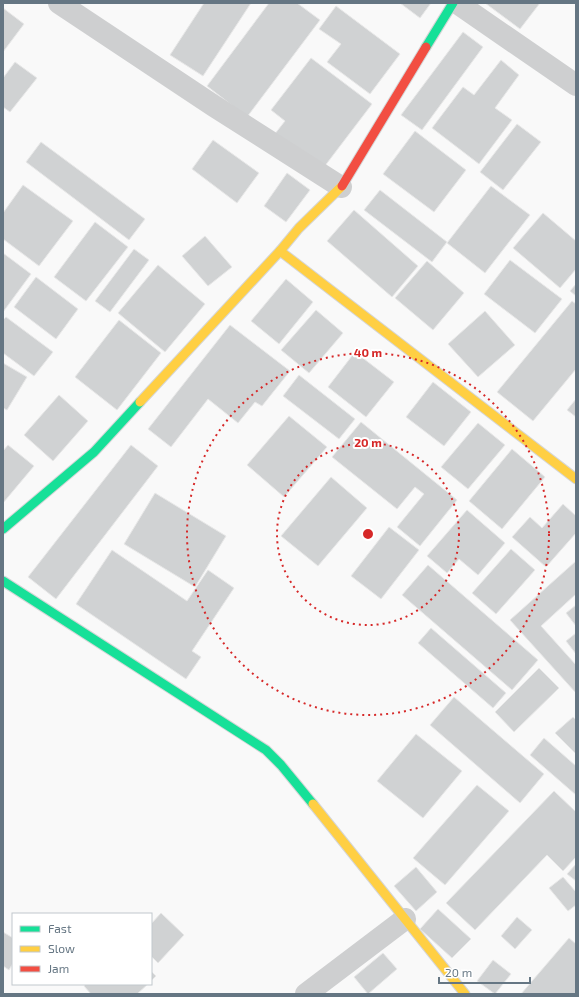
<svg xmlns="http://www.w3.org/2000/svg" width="579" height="997" font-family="'Exo 2',sans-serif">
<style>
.building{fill:#d0d2d3;stroke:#e8e8e8}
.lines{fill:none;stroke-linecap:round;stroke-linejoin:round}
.fast-casing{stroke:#d5d6d7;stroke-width:11}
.slow-casing{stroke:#d5d6d7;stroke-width:11}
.jam-casing{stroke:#d5d6d7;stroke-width:11}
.street{stroke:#cecfd0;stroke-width:22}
.fast{stroke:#16e098;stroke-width:9}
.slow{stroke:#ffcf43;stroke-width:9}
.jam{stroke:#f24e42;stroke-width:9}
.ring{fill:none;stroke:#d62828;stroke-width:2;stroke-dasharray:2 4}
.centre{fill:#d62828;stroke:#fff;stroke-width:2}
.ring-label{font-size:12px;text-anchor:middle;font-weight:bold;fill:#d62828;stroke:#fff;stroke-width:4;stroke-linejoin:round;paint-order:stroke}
</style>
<rect width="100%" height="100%" fill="#f9f9f9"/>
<g class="building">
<path d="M204 3H251L203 76 170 55Z"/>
<path d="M269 3H297L320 20 247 117 207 86Z"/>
<path d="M400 3H431L420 18Z"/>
<path d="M485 3H540L520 29Z"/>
<path d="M336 6 400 54 370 94 327 62 341 44 319 29Z"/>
<path d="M3 8 24 24 3 52Z"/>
<path d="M463 32 483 47 422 130 401 115Z"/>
<path d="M311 58 372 104 321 171 274 135 285 121 271 110Z"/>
<path d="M501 60 519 75 495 108 512 120 479 164 432 128 463 87 474 95Z"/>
<path d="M15 62 37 78 10 112 3 107V78Z"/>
<path d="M517 124 541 142 503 190 480 172Z"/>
<path d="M415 131 466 170 434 212 383 174Z"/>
<path d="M213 140 259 173 237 203 192 169Z"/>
<path d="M41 142 145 219 129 240 26 162Z"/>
<path d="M287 173 310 190 286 222 264 206Z"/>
<path d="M23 185 73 221 39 266 3 239V213Z"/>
<path d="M491 186 530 215 485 273 447 243Z"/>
<path d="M380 190 447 242 432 262 364 210Z"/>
<path d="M354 210 418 266 392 297 327 241Z"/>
<path d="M543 213 576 241V269L560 288 513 248Z"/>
<path d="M95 222 128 247 86 301 54 277Z"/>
<path d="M205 236 232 267 208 286 182 256Z"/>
<path d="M134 249 149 260 110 312 95 301Z"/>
<path d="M3 253 31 274 3 312Z"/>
<path d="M510 260 562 299 535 333 484 294Z"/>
<path d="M427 261 464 293 433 330 395 298Z"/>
<path d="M158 265 205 304 165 352 118 313Z"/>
<path d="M36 277 78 309 56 339 14 307Z"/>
<path d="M286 279 313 302 279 344 251 321Z"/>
<path d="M576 284V296L570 291Z"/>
<path d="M572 301 576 304V369L533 421 497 392Z"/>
<path d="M316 310 343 333 309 373 281 350Z"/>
<path d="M485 311 515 345 478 377 448 344Z"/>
<path d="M6 317 53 352 34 376 3 353V320Z"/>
<path d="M119 320 161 353 117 410 75 377Z"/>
<path d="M230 325 290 371 262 406 255 402 238 423 208 399 171 447 148 429Z"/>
<path d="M355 352 394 382 366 417 328 387Z"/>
<path d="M3 363 27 377 7 410 3 408Z"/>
<path d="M299 375 355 419 339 439 283 396Z"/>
<path d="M433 382 471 412 444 446 406 417Z"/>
<path d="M59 395 88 421 53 461 24 435Z"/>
<path d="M576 399V417L567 410Z"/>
<path d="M289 416 327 447 284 497 247 465Z"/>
<path d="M361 422 457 500 420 546 397 527 424 494 415 487 397 509 332 457Z"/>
<path d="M478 423 505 445 468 489 441 467Z"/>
<path d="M8 445 34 466 3 503V451Z"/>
<path d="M131 445 158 466 56 599 28 577Z"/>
<path d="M512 449 545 477 502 529 469 501Z"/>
<path d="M331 477 367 508 318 566 281 536Z"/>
<path d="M155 493 226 536 195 587 124 544Z"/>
<path d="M563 504 576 516V533L546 567 512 537 530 517 542 528Z"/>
<path d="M467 510 505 543 478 575 459 559 447 573 427 556Z"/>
<path d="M389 527 419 550 381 599 351 576Z"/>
<path d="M511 549 535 570 496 614 472 593Z"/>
<path d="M112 550 187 601 208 570 234 588 192 651 201 657 186 679 76 604Z"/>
<path d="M576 561V594L541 626 576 665V693L510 620Z"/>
<path d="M428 565 538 660 512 690 402 595Z"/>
<path d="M576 605V626L566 613Z"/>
<path d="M431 628 506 693 493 708 418 643Z"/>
<path d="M576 633V654L566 641Z"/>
<path d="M539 668 559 688 514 732 495 712Z"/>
<path d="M454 697 544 774 520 803 430 725Z"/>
<path d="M573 717 576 720V754L555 733Z"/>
<path d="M416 734 462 771 423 818 377 781Z"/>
<path d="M544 738 576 766V795L530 755Z"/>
<path d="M477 785 509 811 445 885 413 858Z"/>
<path d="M554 791 576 812V857L563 871 547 855 475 930 446 903Z"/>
<path d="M576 864V881L567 874Z"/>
<path d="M416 867 437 892 416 911 394 886Z"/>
<path d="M563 877 576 892V905L568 911 549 888Z"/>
<path d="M438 909 471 939 452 958 420 929Z"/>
<path d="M161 913 184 935 158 963 151 956V924Z"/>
<path d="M517 917 532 930 515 949 501 936Z"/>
<path d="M3 932 13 938V963L9 970 3 966Z"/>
<path d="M569 938 576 944V994H521Z"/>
<path d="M383 953 397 969 368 994 354 977Z"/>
<path d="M493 960 511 974 495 994 477 981Z"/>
<path d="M151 971 156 976 151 981Z"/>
<path d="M86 984H148L137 994H91L84 986Z"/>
</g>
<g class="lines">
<defs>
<g id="fast">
<path d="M426 47 453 3"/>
<path d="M3 529 94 452 140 402"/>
<path d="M3 581 266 750 281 765 313 804"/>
</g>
<g id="slow">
<path d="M280 251 576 479"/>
<path d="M140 402 280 251 299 228 342 186"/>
<path d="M313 804 465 994"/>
</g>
<path id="jam" d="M342 186 426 47"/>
</defs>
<use href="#fast" class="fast-casing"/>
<use href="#slow" class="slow-casing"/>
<use href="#jam" class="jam-casing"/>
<g class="street">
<path d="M59 3 214 106 341 187"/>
<path d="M457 3 576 85"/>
<path d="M306 994 405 919"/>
</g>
<use href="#fast" class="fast"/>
<use href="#slow" class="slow"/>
<use href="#jam" class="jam"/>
</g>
<g class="ring">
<circle cx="368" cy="534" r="91"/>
<circle cx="368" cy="534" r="181"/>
</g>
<circle cx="368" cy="534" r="6" class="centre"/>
<g class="ring-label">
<text x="368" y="357">40 m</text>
<text x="368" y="447">20 m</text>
</g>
<rect width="579" height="997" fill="none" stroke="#657683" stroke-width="8"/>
<rect x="12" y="913" width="140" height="72" fill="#ffffff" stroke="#c1c8cd"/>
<rect x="20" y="926" width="20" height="6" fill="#16e098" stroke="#c1c8cd"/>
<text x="48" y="933" font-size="12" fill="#657683">Fast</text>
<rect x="20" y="946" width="20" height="6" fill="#ffcf43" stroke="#c1c8cd"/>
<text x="48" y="953" font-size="12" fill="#657683">Slow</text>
<rect x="20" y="966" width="20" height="6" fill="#f24e42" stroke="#c1c8cd"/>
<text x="48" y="973" font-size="12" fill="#657683">Jam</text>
<path d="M439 977v6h91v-6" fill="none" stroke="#657683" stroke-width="2"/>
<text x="445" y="977" font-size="12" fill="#657683" stroke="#ffffff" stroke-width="3" paint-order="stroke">20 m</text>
</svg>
